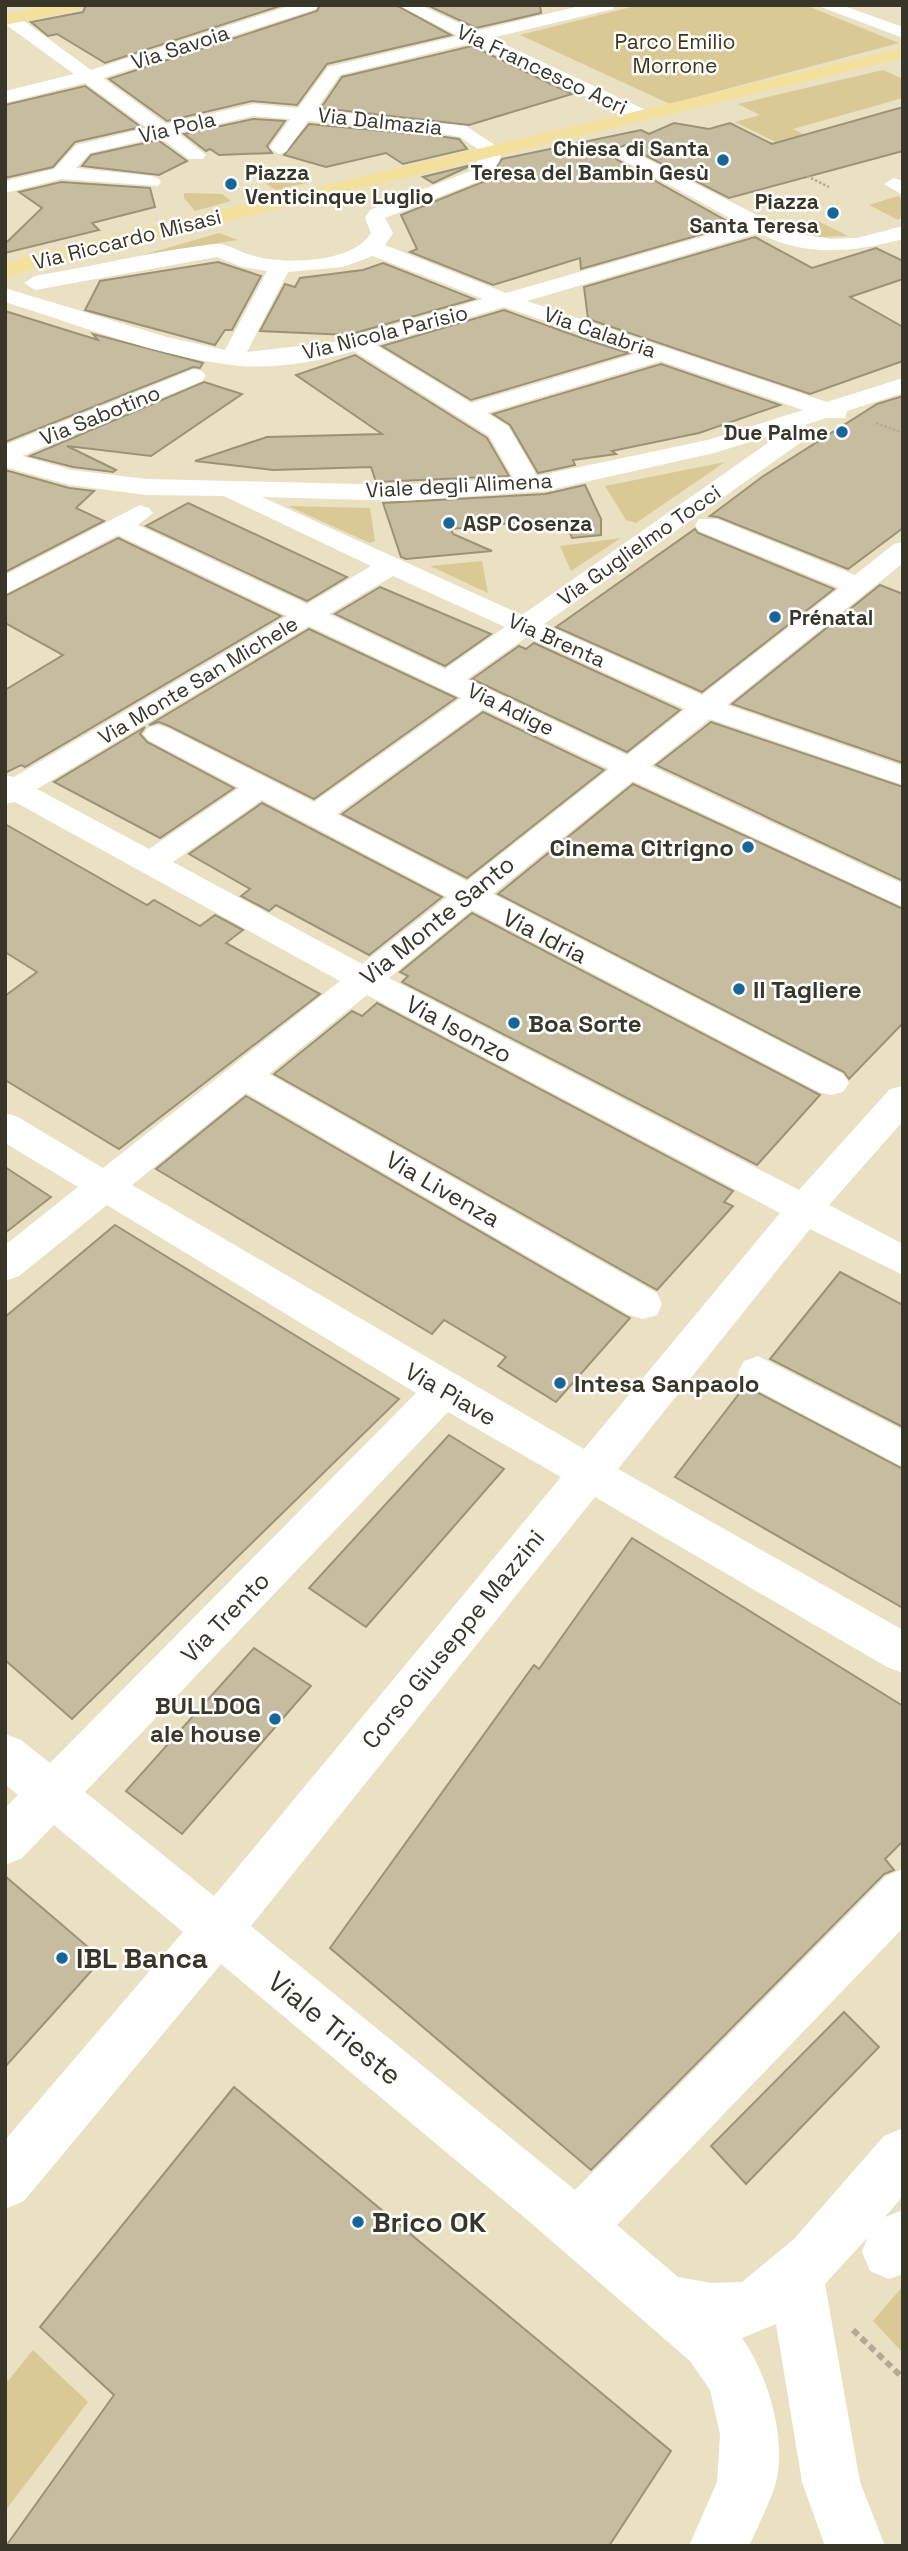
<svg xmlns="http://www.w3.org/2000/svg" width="908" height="2551" font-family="'Space Grotesk',sans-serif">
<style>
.green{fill:#dac995}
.building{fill:#c6bda0;stroke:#9c9377;stroke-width:2}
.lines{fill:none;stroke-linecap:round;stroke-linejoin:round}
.path-far1{stroke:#b2ab93;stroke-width:2.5;stroke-dasharray:2.5 2;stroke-linecap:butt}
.path{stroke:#b2ab93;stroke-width:6;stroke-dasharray:7 4.5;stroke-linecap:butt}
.minor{fill:#fff;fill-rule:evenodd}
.major{fill:#f4e09d;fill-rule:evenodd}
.poi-dot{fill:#176698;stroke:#fff;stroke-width:2.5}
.labels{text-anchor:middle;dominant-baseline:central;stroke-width:5;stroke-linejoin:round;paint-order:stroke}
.far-park-label{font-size:21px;fill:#3e3514;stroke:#fff}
.far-street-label{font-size:21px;fill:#383529;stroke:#fff}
.far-poi-label{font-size:21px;font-weight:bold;fill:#383529;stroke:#fff;text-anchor:end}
.poi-label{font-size:24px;font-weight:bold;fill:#383529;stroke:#fff;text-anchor:start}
.street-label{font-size:24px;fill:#383529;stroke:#fff}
.near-poi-label{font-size:28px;font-weight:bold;fill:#383529;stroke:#fff;text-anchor:start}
.near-street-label{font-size:28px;fill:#383529;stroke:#fff}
</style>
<rect width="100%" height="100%" fill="#eae1c3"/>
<g class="green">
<path d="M639 5H805L899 43 670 104 520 35Z"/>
<path d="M883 70 903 79V98L793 129 857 161 830 169 735 122 760 115 738 104Z"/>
<path d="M280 170 311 182 276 190 266 184Z"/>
<path d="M184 193 222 194 231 201 195 211 184 198Z"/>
<path d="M898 196 903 199V216L898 220 869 205Z"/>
<path d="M818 221 848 236 819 237 788 231Z"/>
<path d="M219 233 238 240 143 255Z"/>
<path d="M725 462 636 523 626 520 605 486Z"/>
<path d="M288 506 370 508 375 541 370 543Z"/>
<path d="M621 538 571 571 560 546Z"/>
<path d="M482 561 488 593 430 566Z"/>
<path d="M903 2286V2353L873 2321Z"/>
<path d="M33 2350 88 2402 5 2511V2379L8 2381Z"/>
</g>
<g class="building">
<path d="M86 5H283L105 63 57 34 48 36 31 22 83 12Z"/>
<path d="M320 5H396L451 35 327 64 297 105 252 101 167 121 109 79 317 11Z"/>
<path d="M427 5H540L541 13 476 28Z"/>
<path d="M472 46 572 94 469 125 321 108 342 77Z"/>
<path d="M85 86 141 127 75 142 53 167 5 178V105Z"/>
<path d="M903 107V151L729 198 625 145 612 151 616 159 734 225 581 269 580 258 493 285 410 252 417 249 401 215 488 180 502 159 641 130 649 134 674 123 709 129 730 123 772 144Z"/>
<path d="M253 119 285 121 267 146 272 153 219 155 210 149 206 151 184 134Z"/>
<path d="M309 124 438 136 459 139 467 149 403 164 386 153 326 167 284 155Z"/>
<path d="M158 140 187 161 159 175 82 166 91 155Z"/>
<path d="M472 165 433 183 423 177 471 165Z"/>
<path d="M61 182 150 188 155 207 92 223 99 230 5 253V244L42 208 19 192Z"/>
<path d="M755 237 812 268 876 248 903 261V279L850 297 903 327V361L810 394 588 319 584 287Z"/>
<path d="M218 262 261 276 232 330H225L215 345 85 310 100 281Z"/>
<path d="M383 263 474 299 348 335 260 331 285 284 295 287 300 278 363 270Z"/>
<path d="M504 310 590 341 629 353 471 400 382 346Z"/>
<path d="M5 311 98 340 93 334 203 363 200 368 193 367 5 442Z"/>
<path d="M355 355 487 438 509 476 376 482 371 467 273 470 195 461 267 437 382 434 296 375Z"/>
<path d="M661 364 780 405 699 433 612 451 616 454 573 460 575 465 538 473 510 425 493 414Z"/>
<path d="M204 382 242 394 151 456 67 446 116 470 113 472 73 467 30 456Z"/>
<path d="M903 396V528L848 569 718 517 710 516 762 477 877 404Z"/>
<path d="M5 470 69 488 94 491 76 508 104 521 5 572Z"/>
<path d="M585 485 601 519V535L572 538 564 518 451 529 453 534 492 551 406 559 401 557 383 503 545 494Z"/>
<path d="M188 503 347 577 307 601 146 526Z"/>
<path d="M695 529 698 533 834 589 702 692 556 627Z"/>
<path d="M118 538 281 616 25 767 21 765 5 773V690L63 655 5 623V596Z"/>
<path d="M880 585 903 594V763L732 704Z"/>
<path d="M380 587 491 634 445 666 335 614Z"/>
<path d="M309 629 456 698 314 799 169 726 159 722 149 725Z"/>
<path d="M534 643 680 710 627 752 472 679 519 646 526 649Z"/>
<path d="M483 712 604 770 467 878 342 814Z"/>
<path d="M711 722 903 787V881L656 765Z"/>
<path d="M145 727 140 734 147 742 234 788 160 838 54 782Z"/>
<path d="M633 784 903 909V1023L849 1079 844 1072 498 894Z"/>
<path d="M262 803 442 897 369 955 276 905 269 911 241 896 250 889 189 854Z"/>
<path d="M5 824 147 905 154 900 200 926 215 915 243 930 226 943 320 994 119 1149 5 1080V996L37 972 5 952Z"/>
<path d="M472 913 818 1094 820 1095 757 1165 402 982 408 976 400 972Z"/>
<path d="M377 1003 733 1191 724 1202 733 1206 657 1290 274 1074 352 1011 362 1016Z"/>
<path d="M246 1096 628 1317 630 1318 556 1402 498 1366 506 1357 444 1320 432 1334 156 1169Z"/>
<path d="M5 1167 51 1197 5 1233Z"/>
<path d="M115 1225 399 1399 72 1719 5 1660V1317Z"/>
<path d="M840 1272 903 1305V1427L770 1359Z"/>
<path d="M745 1386 903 1469V1608L675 1477Z"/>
<path d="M449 1435 504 1469 366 1627 309 1588Z"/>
<path d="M632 1538 903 1706V1841L885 1859 894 1870 884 1874 591 2170 330 1948 534 1665 539 1669Z"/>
<path d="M254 1648 311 1686 182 1834 126 1791Z"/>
<path d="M5 1876 102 1959 5 2067Z"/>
<path d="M844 2012 879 2047 746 2184 711 2146Z"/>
<path d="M234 2087 671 2451 609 2546H6L114 2395 40 2327Z"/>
</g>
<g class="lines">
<g class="path-far1">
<path d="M807 176 829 187"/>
<path d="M876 423 903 433"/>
</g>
<path class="path" d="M853 2330 903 2378"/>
<g class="minor">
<path d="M292 5H318L316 9 103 78 166 124 253 104 298 108 328 67 458 36 398 5H420L476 31 584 5H615L613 9 491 38 648 111 651 115 648 119H634L472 43 340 75 316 110 466 126 502 150 499 162 487 178 385 218 393 233 385 245 506 293 743 225 617 157 614 153 617 149 624 147 790 232 830 239 857 238 903 226V239C854 252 805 258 759 233L527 301 827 402 903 378V393L847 411 845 418H826L805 425 813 431 810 436 544 624 702 695 839 588 699 531 695 525 699 519H717L855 575 894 544 903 542V563L727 705 903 766V785L710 719 651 766 903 884V907L633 781 493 894 843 1074 849 1083 843 1092 831 1095 819 1092 472 910 389 978 799 1190 890 1089 903 1086V1121L829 1205 903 1244V1275L810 1229 618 1469 903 1630V1673L887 1667 595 1497 251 1926 575 2190 886 1876 903 1869V1928L617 2225 678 2277 711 2283 742 2282 794 2239 884 2136 903 2128V2196L885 2217 903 2210V2274L889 2279 870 2271 862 2252 867 2238 825 2284 860 2482 885 2546H825L802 2482 776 2324 742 2338C768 2375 788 2441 775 2486 768 2506 758 2526 749 2546H689L717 2482 720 2434 710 2390 690 2361 531 2223 221 1964 24 2201 5 2209V2140L183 1932 54 1825 22 1858 5 1865V1808L18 1795 5 1784V1734L21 1740 50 1763 416 1393 107 1205 19 1276 5 1281V1245L78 1187 5 1143V1113L18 1117 103 1168 340 981 15 802 5 804V775L14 777 287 616 118 535 5 594V575L140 505 149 508 153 513 138 525 307 604 371 566 224 496 146 495 70 485 5 467V445L194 369 202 371 206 376 202 381 22 456 72 470 146 479 403 485 513 478 489 436 354 351C317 362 270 370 232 365 155 356 79 325 5 302V288L167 337 225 350 267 271 242 267 217 257 35 290 24 283 35 276C95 266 155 251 215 244 228 243 239 252 251 255 283 265 352 264 371 233L365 218 370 210 473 170 482 152 460 137 438 133 308 121 286 152 279 154 269 148 290 119 253 116 178 133 206 155 203 159H189L159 137 90 153 76 168 151 176 158 178 161 182 158 186 61 179 5 193V181L54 169 76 145 147 128 85 83 5 103V91L74 74 5 24V15H16L91 70ZM373 256 483 299 334 342 247 352 288 272 343 267ZM504 307 638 353 471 403 376 345ZM661 361 803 410 708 440 537 476 508 426 487 413ZM785 431 522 615 262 497 403 501 545 491 714 453ZM393 576 505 627 445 669 329 614ZM309 626 461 698 314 802 168 728 158 725 148 728 143 734 148 740 239 788 149 849 37 789ZM527 637 685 709 627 755 467 679ZM483 709 609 769 467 881 337 814ZM262 800 447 897 362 964 173 862ZM367 995 780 1213 584 1449 132 1185 246 1093 629 1315 643 1319 657 1315 662 1304 657 1293 269 1074ZM448 1412 561 1477 214 1896 85 1792Z"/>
<path d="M816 5H841L903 27V38Z"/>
<path d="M894 178 903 181V195L884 184Z"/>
<path d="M758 1356 903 1430V1467L744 1383 738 1372 744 1361Z"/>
</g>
<g class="major">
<path d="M50 5H84L82 9 5 25V15Z"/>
<path d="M903 48V58L45 265 5 278V265L30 255Z"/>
</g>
</g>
<g class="poi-dot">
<circle cx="723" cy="160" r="7"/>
<circle cx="231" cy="184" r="7"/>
<circle cx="833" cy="213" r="7"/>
<circle cx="842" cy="432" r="7"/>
<circle cx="449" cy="523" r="7"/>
<circle cx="775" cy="617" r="7"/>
<circle cx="748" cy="847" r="7"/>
<circle cx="739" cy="989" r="7"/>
<circle cx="514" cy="1023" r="7"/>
<circle cx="560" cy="1383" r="7"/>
<circle cx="275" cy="1719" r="7"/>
<circle cx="62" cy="1958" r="7"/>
<circle cx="358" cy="2222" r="7"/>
</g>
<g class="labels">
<g class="far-park-label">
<text x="675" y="41">Parco Emilio<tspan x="675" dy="24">Morrone</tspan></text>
</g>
<g class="far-street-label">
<text transform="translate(180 47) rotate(-18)">Via Savoia</text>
<text transform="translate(542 69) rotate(25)">Via Francesco Acri</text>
<text transform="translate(380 121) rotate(6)">Via Dalmazia</text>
<text transform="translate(177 127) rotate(-13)">Via Pola</text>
<text transform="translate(127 239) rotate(-14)">Via Riccardo Misasi</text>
<text transform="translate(385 332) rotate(-14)">Via Nicola Parisio</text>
<text transform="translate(600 332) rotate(19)">Via Calabria</text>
<text transform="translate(100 415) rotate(-22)">Via Sabotino</text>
<text transform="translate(459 485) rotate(-3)">Viale degli Alimena</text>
<text transform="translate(639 545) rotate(-35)">Via Guglielmo Tocci</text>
<text transform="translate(557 640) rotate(24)">Via Brenta</text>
<text transform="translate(198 680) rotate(-31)">Via Monte San Michele</text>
<text transform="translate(511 709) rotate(26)">Via Adige</text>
</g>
<g class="far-poi-label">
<text x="709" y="148">Chiesa di Santa<tspan x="709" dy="24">Teresa del Bambin Gesù</tspan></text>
<text x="245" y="172" text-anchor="start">Piazza<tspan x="245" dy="24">Venticinque Luglio</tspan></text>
<text x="819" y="201">Piazza<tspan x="819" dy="24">Santa Teresa</tspan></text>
<text x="828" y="432">Due Palme</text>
<text x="463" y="523" text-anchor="start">ASP Cosenza</text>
<text x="789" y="617" text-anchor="start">Prénatal</text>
</g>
<g class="poi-label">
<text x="734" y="847" text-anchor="end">Cinema Citrigno</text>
<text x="753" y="989">Il Tagliere</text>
<text x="528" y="1023">Boa Sorte</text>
<text x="574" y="1383">Intesa Sanpaolo</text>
<text x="261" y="1705" text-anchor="end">BULLDOG<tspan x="261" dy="28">ale house</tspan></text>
</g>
<g class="street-label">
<text transform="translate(437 920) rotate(-39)">Via Monte Santo</text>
<text transform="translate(545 936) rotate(27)">Via Idria</text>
<text transform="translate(459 1029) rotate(28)">Via Isonzo</text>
<text transform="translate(443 1189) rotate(30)">Via Livenza</text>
<text transform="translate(451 1394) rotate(30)">Via Piave</text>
<text transform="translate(225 1617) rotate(-46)">Via Trento</text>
<text transform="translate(453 1639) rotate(-51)">Corso Giuseppe Mazzini</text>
</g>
<g class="near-poi-label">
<text x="76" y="1958">IBL Banca</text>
<text x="372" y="2222">Brico OK</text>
</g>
<g class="near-street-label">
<text transform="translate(335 2028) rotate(39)">Viale Trieste</text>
</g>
</g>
<rect width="908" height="2551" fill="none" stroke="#383529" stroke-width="14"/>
</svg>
